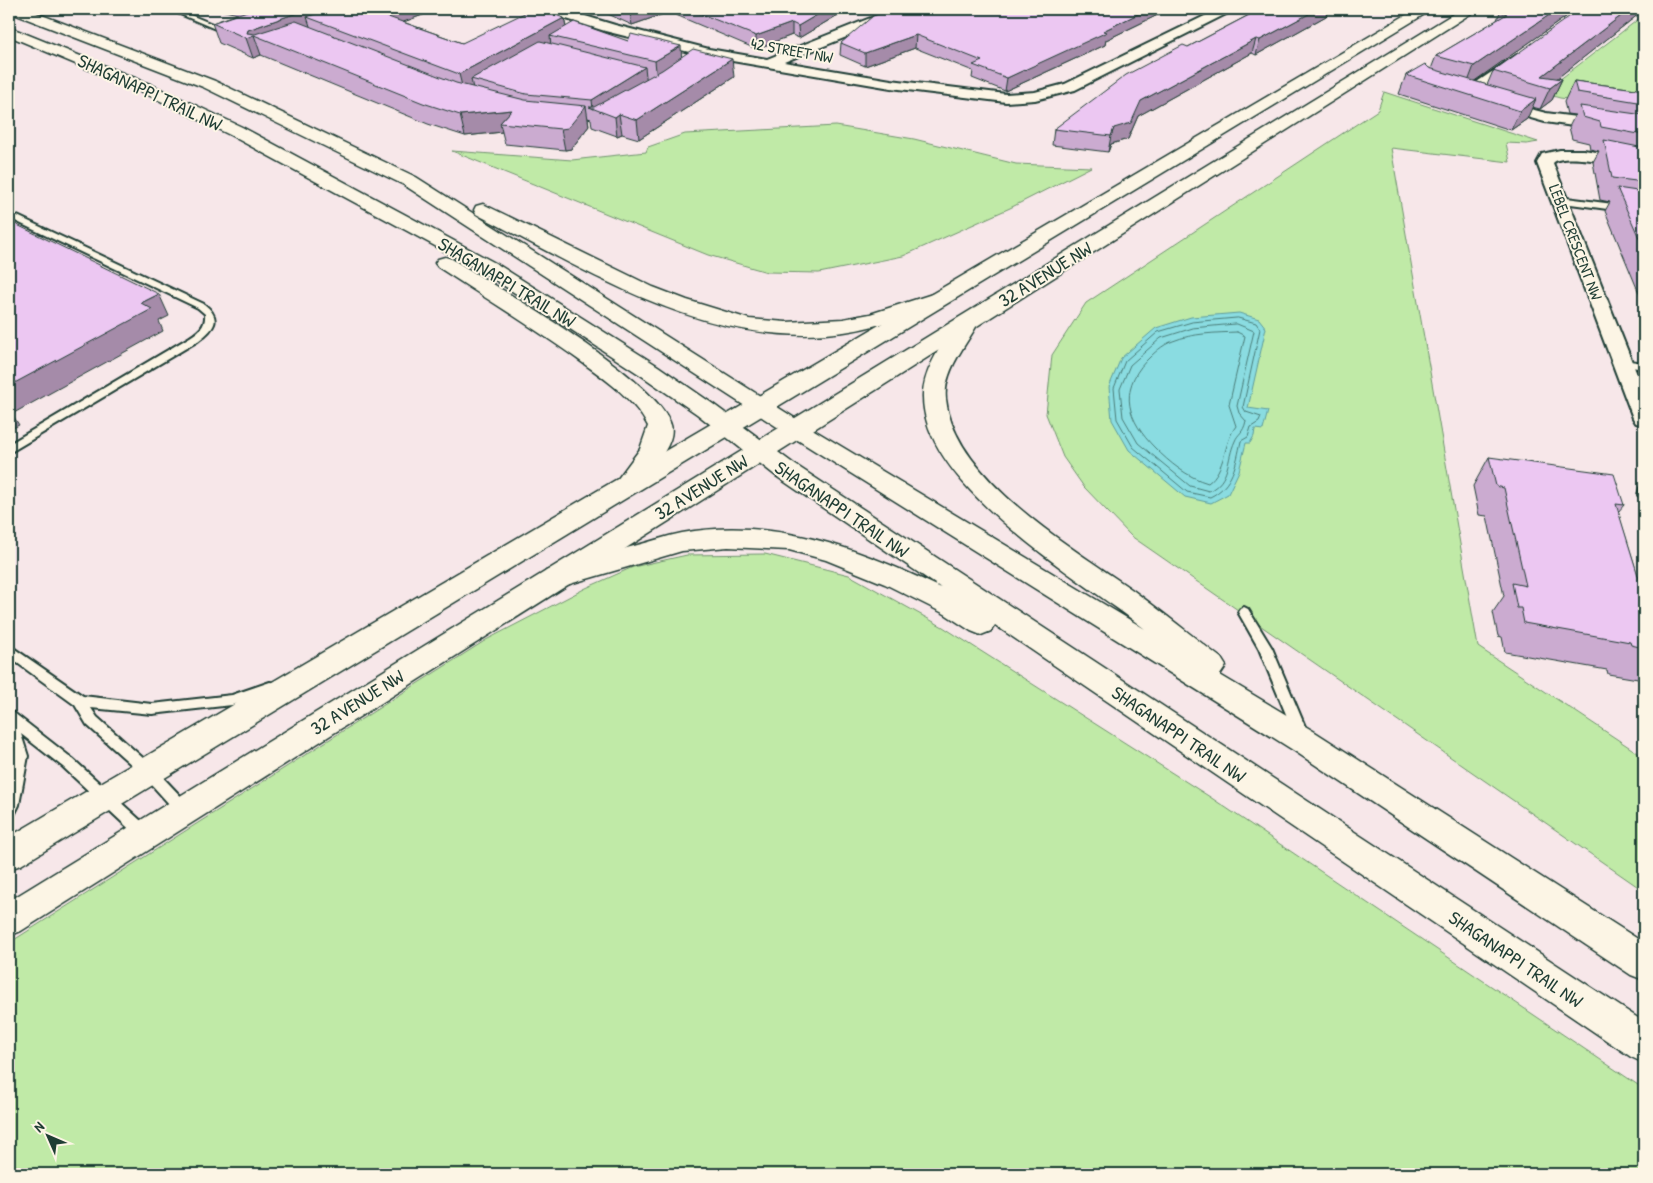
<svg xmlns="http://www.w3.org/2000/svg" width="1653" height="1183" font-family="'Patrick Hand',sans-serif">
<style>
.green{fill:#c0eaa7;stroke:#70946e}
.water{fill:#8adce1;stroke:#5f9c9c}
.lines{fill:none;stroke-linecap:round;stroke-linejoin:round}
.shore{stroke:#4a7d79;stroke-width:1}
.lane-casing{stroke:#1f3d34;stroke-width:4}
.street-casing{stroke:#1f3d34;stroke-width:4}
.secondary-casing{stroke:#1f3d34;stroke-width:3}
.primary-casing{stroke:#1f3d34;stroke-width:3}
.lane{fill:#fcf5e5;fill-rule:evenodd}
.street{fill:#fcf5e5;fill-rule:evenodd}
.secondary{fill:#fcf5e5;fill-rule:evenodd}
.primary{fill:#fcf5e5;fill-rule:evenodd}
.wall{fill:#cbabd0;stroke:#1f3d34}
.shaded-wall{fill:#a58ba9;stroke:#1f3d34}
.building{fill:#ecc7f2;stroke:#1f3d34}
.labels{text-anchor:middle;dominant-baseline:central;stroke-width:4;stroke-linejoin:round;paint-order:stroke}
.far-street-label{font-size:16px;fill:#1f3d34;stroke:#fcf5e5}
.street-label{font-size:19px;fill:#1f3d34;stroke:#fcf5e5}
</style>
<rect width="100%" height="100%" fill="#f7e7e9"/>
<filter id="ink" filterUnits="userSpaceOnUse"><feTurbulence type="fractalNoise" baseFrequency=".02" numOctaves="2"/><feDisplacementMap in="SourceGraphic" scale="10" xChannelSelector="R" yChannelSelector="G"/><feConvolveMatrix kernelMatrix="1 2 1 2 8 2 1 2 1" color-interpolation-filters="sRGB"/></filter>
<g filter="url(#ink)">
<g class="green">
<path d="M1644 15V110L1560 98 1542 93Z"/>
<path d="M1384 92 1538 142 1527 144 1506 143 1510 162 1391 148 1478 647 1644 757V891L1131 536 1084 487 1063 457 1046 414 1052 355 1086 303 1378 110Z"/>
<path d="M836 126 914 139 1016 164 1091 167 1010 208 903 256 819 273 767 272 708 255 452 151 572 160 646 152 648 147 685 134Z"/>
<path d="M765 554 849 575 943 627 1210 797 1644 1089V1174H9V943L486 640 586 588 633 567 687 555Z"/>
</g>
<path class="water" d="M1239 313 1259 319 1266 328 1248 408 1268 411 1263 430 1255 429 1254 436 1250 443H1246L1239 471 1228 494 1211 503 1185 497 1129 450 1112 420 1109 387 1121 358 1156 328 1191 317Z"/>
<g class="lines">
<g class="shore">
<path d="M1238 318 1256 323 1260 329 1243 407 1246 412 1261 417 1259 422 1251 427 1248 437 1241 441C1236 464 1233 486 1210 497L1187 492 1133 447 1117 419 1114 388 1125 361 1158 332 1192 322Z"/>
<path d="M1237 324 1254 331 1237 406 1239 413 1246 421C1243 434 1238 433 1235 441 1226 460 1231 480 1209 491L1190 486 1138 443 1123 417 1120 389 1130 365 1161 338 1193 328Z"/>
<path d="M1237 332 1245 336 1229 405 1236 426C1223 443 1226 470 1208 483 1187 477 1170 463 1155 448 1128 421 1118 391 1146 361 1154 353 1162 345 1173 341 1193 333 1216 333 1237 332Z"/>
</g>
<defs>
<g id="lane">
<path d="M168 9H176L222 28 229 25 232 27 220 31Z"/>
<path d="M1559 197 1644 208V214L1556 202V198Z"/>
<path d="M9 212 204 304C223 319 214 329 198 341L9 453V444L190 337C199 331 206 326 205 314L198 308 9 218Z"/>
<path d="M1623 360 1644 363V369L1619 365V361Z"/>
<path d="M1644 487V499L1638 495 1640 488Z"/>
<path d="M1244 607 1248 609 1272 648 1309 736 1307 740 1302 742 1297 740 1295 736 1259 649 1238 612 1240 609Z"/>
<path d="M9 645 83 696 152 704 232 695 270 682 275 683 277 687 275 691 232 705 152 714 91 708 97 717 153 767 189 805 191 810 189 815 184 816 179 815 143 775 87 725 75 705 9 657Z"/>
<path d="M9 711 14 713 73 759 150 829 152 834 150 839 145 841 140 839 63 767 21 734 28 756 19 805 14 815 9 816V783L14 756 9 740Z"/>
</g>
<g id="street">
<path d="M542 9H562L615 25 709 49 767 59 893 9H910L909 12 784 62 891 80 1006 94 1035 92 1065 84 1219 9H1236L1075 90 1035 100 1006 102 891 88 709 57 605 31 544 12Z"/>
<path d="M1517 55 1524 59 1522 62 1472 98H1462L1460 95 1462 92Z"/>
<path d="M1496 100 1546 113 1644 126V136L1545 122 1491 107 1489 104Z"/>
<path d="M1560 150H1584L1644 160V170C1627 167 1565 151 1553 163L1644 392V425L1636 423 1633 418 1537 163 1542 154Z"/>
</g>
<g id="secondary">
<path d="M1416 9H1433L21 865 9 869V837Z"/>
<path d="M1461 9H1478L21 931 9 936V901Z"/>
</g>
<g id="primary">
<path d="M9 9H26L215 81 416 177 804 424 1145 629C1081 579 923 487 923 397 922 370 945 340 959 318L967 317 975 318 978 323C966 346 943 371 946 399 954 479 1073 548 1134 591 1164 613 1192 636 1221 658L1226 666 1220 675 1315 732 1644 943V980L1631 975 1293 750 788 434 404 185 203 87 9 12Z"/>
<path d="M9 27 152 85 242 127 497 264 658 366 713 404 794 464 1644 1022V1063L1631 1057 995 625 991 631 981 635 971 631 945 614 885 584 826 560 789 550 728 547 682 551 556 588 546 585 542 578 546 571C576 562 605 554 634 546 650 542 666 536 682 533 773 516 861 549 941 588L776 476 697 414 642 376 483 272 230 135 140 91 9 36Z"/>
<path d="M483 204 653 287 687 300 749 319 786 322 843 319 870 314 945 290 952 292 955 296 952 300C916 312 881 327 844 332 710 351 590 272 476 214L474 210 476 206Z"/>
<path d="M445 257 452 259C497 287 658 379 671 425 676 441 656 464 647 475 637 488 632 499 615 494L611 488 640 449 648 426C633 397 602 377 576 358 531 326 484 297 438 267L435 263 438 259Z"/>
</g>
</defs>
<use href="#lane" class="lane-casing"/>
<use href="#street" class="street-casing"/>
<use href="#secondary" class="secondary-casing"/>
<use href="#primary" class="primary-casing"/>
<use href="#lane" class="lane"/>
<use href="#street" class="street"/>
<use href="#secondary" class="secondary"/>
<use href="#primary" class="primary"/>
</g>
<g class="wall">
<path d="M216 9H439L403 22 462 43 564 18 566 27 628 41 682 57 734 77 639 139 622 134 617 136 592 127 591 119 588 118 589 126 571 149 565 150 505 144 502 132 465 136 428 124 261 55 253 58 219 43 212 23 238 14Z"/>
<path d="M597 9H848L799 38 792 35 756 49 669 12 632 25Z"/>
<path d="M892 9H1170L1106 40 1105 45 1005 91 972 78 973 71 915 48 865 66 840 55 841 43Z"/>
<path d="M1256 9H1333L1327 12 1326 16 1256 55 1252 53 1138 116 1128 139 1111 144 1108 152 1052 145 1054 129 1188 47 1247 16V13Z"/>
<path d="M1577 9 1474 81 1487 85 1493 71 1644 9V10L1557 78 1562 79 1552 100 1540 109 1532 107 1527 119 1511 130 1399 94 1406 75 1429 68 1431 69 1436 56 1497 20 1500 12Z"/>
<path d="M1574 81 1644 90V305L1605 211 1610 202 1600 200 1593 162 1599 151 1590 149 1589 143 1572 139 1569 127 1575 115 1567 114 1564 102Z"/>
<path d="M1489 457 1624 505 1618 512 1644 595V680L1608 674 1607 670 1505 652 1502 637 1498 636 1493 612 1504 596 1487 516 1479 515 1473 486Z"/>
</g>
<g class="shaded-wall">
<path d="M308 9H365L307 17 311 29 254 35 261 55 253 58 246 38 248 30Z"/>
<path d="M383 9H439L379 31 374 12Z"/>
<path d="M642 9H669V12L632 25 630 13Z"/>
<path d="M827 9H848L799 38 798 26Z"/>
<path d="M1148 9H1170L1106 40 1105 45 1005 91 1007 78Z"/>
<path d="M1318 9H1333L1327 12 1326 16 1256 55 1260 40Z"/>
<path d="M1558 9H1577L1466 87 1474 66Z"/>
<path d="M1630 9H1644V10L1546 87 1542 76Z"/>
<path d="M564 18 568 37 550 36 551 46 471 79 473 89 464 94 459 74Z"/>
<path d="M792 23V35L756 49V36Z"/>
<path d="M916 35 915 48 865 66V53Z"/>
<path d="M1256 39 1252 53 1138 116 1128 139 1111 144 1108 152 1111 136 1114 128 1141 101Z"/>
<path d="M681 46 682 65 657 80 655 61Z"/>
<path d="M732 59 734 77 639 139 637 120Z"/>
<path d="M645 67 647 86 593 109 592 100Z"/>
<path d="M1562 79 1552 100 1540 109 1550 88Z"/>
<path d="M1536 99 1527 119 1511 130 1520 111Z"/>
<path d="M586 106 589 126 571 149 565 150 561 129Z"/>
<path d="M512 110 500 123 502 132 465 136 460 115Z"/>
<path d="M619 114 622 134 617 136 615 117Z"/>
<path d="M159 294 169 316 159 321 163 331 12 414 19 425 9 430V386L141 303Z"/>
</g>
<g class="building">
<path d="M253 9H308L248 30 247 33 255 34 296 21 456 83 525 100 586 106 568 128 561 129 500 123 512 110 460 115 423 103 254 35 246 38 212 23Z"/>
<path d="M329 9H383L374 12 462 43 533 9H539L564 18 459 74 307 17Z"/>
<path d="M621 9H642L630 13Z"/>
<path d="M689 9H827L798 26 792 23 756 36Z"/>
<path d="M892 9H1148L1103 31 1107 32 1007 78 973 65 982 61 916 35 865 53 841 43 873 16Z"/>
<path d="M1256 9H1318L1260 40 1256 39 1141 101 1131 123 1114 128 1111 136 1054 129 1126 75 1183 45 1188 47 1251 14 1247 13Z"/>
<path d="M1505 9H1558L1474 66 1436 56 1507 14 1500 12Z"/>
<path d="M1580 9H1630L1542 76 1562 79 1550 88 1493 71Z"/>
<path d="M574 22 628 41 631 34 681 46 655 61 550 36Z"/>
<path d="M540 41 645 67 592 100 526 94 471 79Z"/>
<path d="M693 49 732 59 637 120 619 114 615 117 589 107H594L662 70Z"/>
<path d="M1425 64 1429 68 1536 99 1520 111 1406 75Z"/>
<path d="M1574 81 1644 90V103L1577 92Z"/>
<path d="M1580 106 1644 115V135L1601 127 1600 122 1583 117Z"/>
<path d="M1604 140 1644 148V182L1612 178Z"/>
<path d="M1617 188 1644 192V249Z"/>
<path d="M9 221 159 294 141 303 152 309 9 386Z"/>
<path d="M1489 457 1614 474 1624 505 1616 504 1644 595V648L1631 645 1630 642 1524 623 1521 608H1517L1512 583 1526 586 1504 488 1496 486Z"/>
</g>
</g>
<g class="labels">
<g class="far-street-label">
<text transform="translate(792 50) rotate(10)">42 STREET NW</text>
<text transform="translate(1576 242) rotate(69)">LEBEL CRESCENT NW</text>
</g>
<g class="street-label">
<text transform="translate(150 92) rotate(25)">SHAGANAPPI TRAIL NW</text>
<text transform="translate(1045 274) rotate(-32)">32 AVENUE NW</text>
<text transform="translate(507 282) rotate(31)">SHAGANAPPI TRAIL NW</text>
<text transform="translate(701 487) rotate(-32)">32 AVENUE NW</text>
<text transform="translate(842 509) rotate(34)">SHAGANAPPI TRAIL NW</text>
<text transform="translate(357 702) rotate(-32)">32 AVENUE NW</text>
<text transform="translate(1179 734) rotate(34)">SHAGANAPPI TRAIL NW</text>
<text transform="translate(1516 959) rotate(34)">SHAGANAPPI TRAIL NW</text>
</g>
</g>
<rect width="1653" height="1183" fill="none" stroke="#fcf5e5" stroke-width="30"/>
<rect x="15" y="15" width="1623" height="1153" fill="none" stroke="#1f3d34" stroke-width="2" filter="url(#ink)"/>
<g transform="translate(48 1136) rotate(315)" stroke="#fcf5e5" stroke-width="4" paint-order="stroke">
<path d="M0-4L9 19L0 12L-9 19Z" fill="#1f3d34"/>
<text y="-8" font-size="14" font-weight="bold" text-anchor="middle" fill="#1f3d34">N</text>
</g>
</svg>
